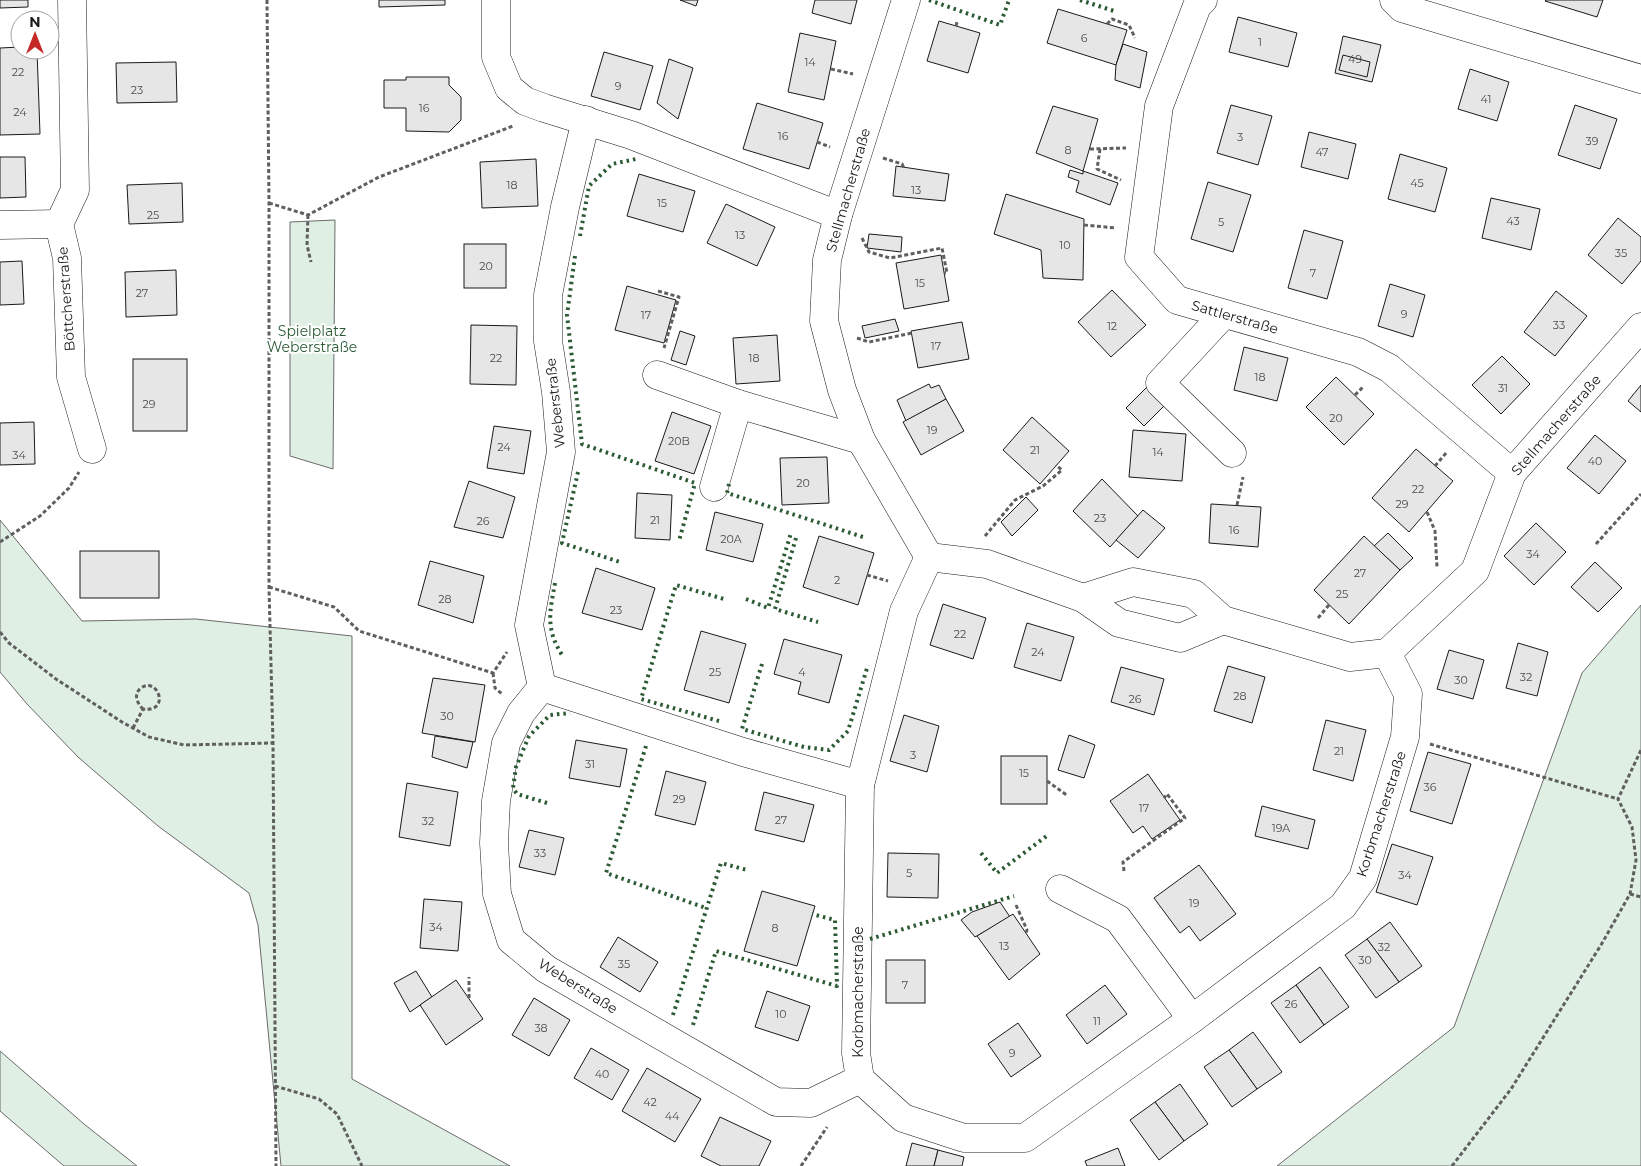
<svg xmlns="http://www.w3.org/2000/svg" width="1641" height="1166" font-family="Montserrat,sans-serif">
<style>
.green{fill:#e0efe3;stroke:#6a6a6a}
.building{fill:#e6e6e6;stroke:#1a1a1a}
.lines{fill:none;stroke-linecap:round;stroke-linejoin:round}
.minor-casing{stroke:#1a1a1a;stroke-width:29}
.path{stroke:#5f5f5f;stroke-width:3;stroke-dasharray:4 2.5;stroke-linecap:butt}
.minor{stroke:#fff;stroke-width:28}
.hedge{stroke:#2b5a34;stroke-width:4;stroke-dasharray:2.5 4;stroke-linecap:butt}
.labels{text-anchor:middle;dominant-baseline:central;stroke-width:4;stroke-linejoin:round;paint-order:stroke}
.number-label{font-size:11px;fill:#4d4d4d}
.street-label{font-size:14px;fill:#1a1a1a;stroke:#fff}
.park-label{font-size:14px;fill:#2b5a34;stroke:#fff}
</style>
<rect width="100%" height="100%" fill="#fff"/>
<g class="green">
<path d="M335 220 333 469 290 456V222Z"/>
<path d="M0 520 82 621 196 619 352 636V1079L510 1166H281L258 925 249 893 158 826 78 757 27 704 0 672Z"/>
<path d="M1641 605V1166H1277L1454 1027 1582 673Z"/>
<path d="M0 1051 84 1124 137 1166H64L0 1111Z"/>
</g>
<g class="building">
<path d="M0 0H28V7L0 8Z"/>
<path d="M379 0H445V5L379 7Z"/>
<path d="M680 0H698L696 6Z"/>
<path d="M815 0H857L851 24 812 13Z"/>
<path d="M1546 0H1603L1597 17 1545 1Z"/>
<path d="M1058 9 1127 30 1116 65 1047 43Z"/>
<path d="M1238 17 1297 33 1288 67 1229 52Z"/>
<path d="M939 21 980 33 968 73 927 61Z"/>
<path d="M800 33 836 41 824 100 788 92Z"/>
<path d="M1343 36 1381 45 1372 82 1335 73Z"/>
<path d="M1123 44 1147 52 1140 88 1115 80 1116 65Z"/>
<path d="M20 47V50H37L40 134 0 135V48Z"/>
<path d="M604 52 653 66 640 110 591 96Z"/>
<path d="M1343 55 1370 62 1367 77 1339 70Z"/>
<path d="M669 59 693 68 678 119 657 103Z"/>
<path d="M176 62 177 102 117 103 116 63Z"/>
<path d="M1470 69 1509 82 1497 121 1458 109Z"/>
<path d="M406 77H449V85L461 97V120L449 132 406 131V108H384V80H406Z"/>
<path d="M757 103 823 123 809 169 743 149Z"/>
<path d="M1231 105 1272 116 1258 165 1217 153Z"/>
<path d="M1575 105 1617 119 1600 169 1558 155Z"/>
<path d="M1053 106 1098 119 1083 171 1036 153Z"/>
<path d="M1309 132 1356 144 1348 179 1301 167Z"/>
<path d="M1400 154 1447 168 1435 212 1388 199Z"/>
<path d="M0 157H25L26 197 0 198Z"/>
<path d="M536 159 538 206 482 208 480 162Z"/>
<path d="M896 166 949 174 945 201 893 196Z"/>
<path d="M1070 170 1083 174V171L1118 183 1110 205 1076 192 1079 181 1068 177Z"/>
<path d="M639 174 695 191 683 232 627 216Z"/>
<path d="M1208 182 1251 195 1233 252 1191 239Z"/>
<path d="M182 183 183 222 129 224 127 185Z"/>
<path d="M1006 194 1084 219 1083 280 1043 278 1041 250 994 234Z"/>
<path d="M1491 198 1540 209 1531 250 1482 238Z"/>
<path d="M726 204 775 227 757 266 707 243Z"/>
<path d="M1618 218 1641 237V261L1622 284 1588 255Z"/>
<path d="M1304 230 1343 241 1327 299 1288 288Z"/>
<path d="M869 234 902 237 901 252 867 248Z"/>
<rect x="464" y="244" width="42" height="44"/>
<path d="M941 255 949 301 904 309 896 263Z"/>
<path d="M22 261 24 304 0 305V262Z"/>
<path d="M176 270 177 315 126 317 125 272Z"/>
<path d="M1390 284 1425 295 1413 337 1378 326Z"/>
<path d="M627 286 676 300 664 343 615 330Z"/>
<path d="M1112 290 1146 325 1111 357 1078 322Z"/>
<path d="M1556 291 1587 316 1555 356 1524 332Z"/>
<path d="M895 319 899 331 865 338 862 326Z"/>
<path d="M962 322 969 359 918 368 911 331Z"/>
<path d="M471 325 517 326 516 385 470 384Z"/>
<path d="M680 331 695 336 686 365 671 360Z"/>
<path d="M777 335 780 381 736 384 733 338Z"/>
<path d="M1244 347 1288 358 1277 401 1234 390Z"/>
<path d="M1502 356 1530 384 1501 414 1472 385Z"/>
<rect x="133" y="359" width="54" height="72"/>
<path d="M1336 377 1374 414 1344 445 1306 407Z"/>
<path d="M1151 383 1169 401 1144 426 1126 408Z"/>
<path d="M929 384 931 388 939 385 946 399 906 421 897 400Z"/>
<path d="M1641 385V412L1628 401Z"/>
<path d="M946 399 964 431 921 455 903 422Z"/>
<path d="M672 412 711 426 694 474 655 461Z"/>
<path d="M1032 417 1069 451 1040 484 1003 450Z"/>
<path d="M34 422 35 464 0 465V423Z"/>
<path d="M494 426 531 431 524 474 487 468Z"/>
<path d="M1133 430 1186 434 1182 481 1129 477Z"/>
<path d="M1595 435 1626 461 1599 494 1567 468Z"/>
<path d="M1416 449 1453 481 1409 532 1372 498Z"/>
<path d="M827 457 829 503 782 505 780 458Z"/>
<path d="M1102 479 1138 516 1110 547 1073 511Z"/>
<path d="M469 481 515 497 503 538 454 527Z"/>
<path d="M637 493 672 495 670 540 635 538Z"/>
<path d="M1026 497 1038 510 1012 536 1001 522Z"/>
<path d="M1211 504 1261 507 1258 547 1209 543Z"/>
<path d="M1143 510 1165 528 1138 558 1116 540Z"/>
<path d="M715 512 763 524 753 562 706 550Z"/>
<path d="M1536 523 1566 552 1534 585 1504 556Z"/>
<path d="M1388 533 1413 558 1400 570 1374 546Z"/>
<path d="M819 536 874 553 858 605 803 587Z"/>
<path d="M1364 536 1400 570 1349 624 1314 590Z"/>
<rect x="80" y="551" width="79" height="47"/>
<path d="M430 561 484 576 473 623 418 605Z"/>
<path d="M1595 562 1622 588 1598 612 1571 587Z"/>
<path d="M596 568 655 588 642 630 582 613Z"/>
<path d="M943 604 986 618 973 659 930 645Z"/>
<path d="M1027 623 1074 637 1061 681 1014 667Z"/>
<path d="M701 631 746 644 729 703 684 690Z"/>
<path d="M784 639 842 655 829 703 798 694 801 682 774 674Z"/>
<path d="M1518 643 1548 652 1537 696 1506 688Z"/>
<path d="M1449 650 1484 660 1473 699 1437 689Z"/>
<path d="M1228 666 1265 677 1252 723 1214 711Z"/>
<path d="M1121 667 1164 679 1154 715 1111 702Z"/>
<path d="M433 678 485 685 475 742 422 733Z"/>
<path d="M904 715 939 726 927 772 890 761Z"/>
<path d="M1326 720 1366 730 1353 781 1313 770Z"/>
<path d="M1069 735 1095 745 1084 778 1058 770Z"/>
<path d="M435 736 473 742 467 768 432 757Z"/>
<path d="M576 740 627 749 620 787 569 778Z"/>
<path d="M1428 752 1471 764 1452 824 1410 811Z"/>
<rect x="1001" y="756" width="46" height="48"/>
<path d="M666 771 706 782 695 825 655 815Z"/>
<path d="M1148 774 1180 820 1152 839 1143 826 1133 833 1110 801Z"/>
<path d="M407 783 458 792 450 846 399 837Z"/>
<path d="M764 792 814 805 804 842 755 830Z"/>
<path d="M1262 806 1315 820 1308 849 1255 836Z"/>
<path d="M529 830 564 838 555 875 519 867Z"/>
<path d="M1392 844 1433 857 1417 905 1376 892Z"/>
<path d="M888 853 939 854 938 898 887 897Z"/>
<path d="M1199 865 1236 914 1200 941 1189 926 1180 933 1154 898Z"/>
<path d="M762 891 815 906 797 966 744 951Z"/>
<path d="M424 899 462 902 458 951 420 948Z"/>
<path d="M1000 902 1010 917 975 937 961 920 972 912Z"/>
<path d="M1013 914 1040 954 1009 980 977 936Z"/>
<path d="M1390 922 1422 966 1399 982 1367 939Z"/>
<path d="M618 937 658 962 640 992 600 967Z"/>
<path d="M1367 939 1399 982 1376 998 1345 955Z"/>
<rect x="886" y="960" width="39" height="43"/>
<path d="M1320 967 1349 1007 1324 1025 1296 985Z"/>
<path d="M416 971 432 997 410 1012 394 983Z"/>
<path d="M456 980 483 1019 446 1045 420 1005Z"/>
<path d="M1105 985 1127 1014 1087 1044 1066 1015Z"/>
<path d="M1296 985 1324 1025 1300 1043 1271 1003Z"/>
<path d="M767 991 810 1006 798 1041 755 1027Z"/>
<path d="M534 998 570 1020 549 1056 512 1035Z"/>
<path d="M1018 1023 1041 1056 1011 1077 988 1044Z"/>
<path d="M1253 1032 1282 1072 1257 1089 1229 1050Z"/>
<path d="M591 1048 629 1070 612 1100 574 1078Z"/>
<path d="M1229 1050 1257 1089 1232 1107 1204 1067Z"/>
<path d="M647 1068 701 1099 675 1142 622 1111Z"/>
<path d="M1180 1084 1208 1124 1184 1141 1155 1102Z"/>
<path d="M1155 1102 1184 1141 1159 1160 1130 1120Z"/>
<path d="M720 1117 771 1141 759 1166H721L701 1156Z"/>
<path d="M912 1143 938 1150 934 1166H906Z"/>
<path d="M1118 1148 1125 1166H1087L1085 1161Z"/>
<path d="M938 1150 964 1157 962 1166H934Z"/>
</g>
<g class="lines">
<defs>
<g id="minor">
<path d="M72 0 75 190 59 224 67 258 71 377 92 449"/>
<path d="M496 0V57L509 88 525 101 544 108 631 135 838 215"/>
<path d="M906 0 838 215 827 260 824 321 842 390 861 440 929 557"/>
<path d="M1203 0 1197 6 1159 106 1139 257 1177 300 1358 352 1389 368 1512 473"/>
<path d="M1394 0 1402 8 1641 79"/>
<path d="M586 120 565 207 548 295V341L556 392 561 452 529 625 542 687 521 713 506 743 496 801 494 843 497 894 511 940 546 969 776 1102 811 1103 860 1079"/>
<path d="M0 225 59 224"/>
<path d="M1224 314 1160 383 1232 453"/>
<path d="M657 375 738 404"/>
<path d="M714 487 738 404 861 440"/>
<path d="M929 557 904 611 860 785 856 1053 860 1079 903 1118 964 1138H1025L1192 1019 1343 906 1363 878 1405 737 1408 694 1387 653"/>
<path d="M929 557 987 564 1083 598 1119 623 1180 638 1223 620"/>
<path d="M1083 598 1133 582 1194 594 1223 620 1350 657 1387 653 1475 571 1512 473 1641 327"/>
<path d="M542 687 743 752 860 785"/>
<path d="M1060 889 1118 919 1192 1019"/>
</g>
</defs>
<use href="#minor" class="minor-casing"/>
<g class="path">
<path d="M267 0 269 203V587L273 743 276 1166"/>
<path d="M1107 24 1112 19 1129 25 1135 38"/>
<path d="M956 26 957 22"/>
<path d="M831 69 853 74"/>
<path d="M817 142 830 147"/>
<path d="M1090 149 1126 148"/>
<path d="M1100 149 1097 169 1121 180"/>
<path d="M883 158 902 164 904 168"/>
<path d="M269 203 308 215 379 177 513 126"/>
<path d="M308 215 307 245 311 262"/>
<path d="M1084 225 1116 228"/>
<path d="M862 238 869 252 890 258 942 248 947 273H944"/>
<path d="M658 291 679 297 664 348"/>
<path d="M857 338 869 342 912 333"/>
<path d="M1355 395 1364 386"/>
<path d="M1435 466 1447 452"/>
<path d="M1237 505 1243 477"/>
<path d="M1427 512 1435 531 1437 567"/>
<path d="M985 536 1015 500 1043 486 1062 470 1056 465"/>
<path d="M0 542 40 516 69 488 79 472"/>
<path d="M1596 544 1641 494"/>
<path d="M867 575 888 581"/>
<path d="M269 587 334 607 359 631 493 673 507 652"/>
<path d="M1318 618 1329 605"/>
<path d="M0 632 9 643 56 679 122 722 149 737 184 745 273 743"/>
<path d="M493 673 495 688 502 694"/>
<path d="M133 728 143 709C171 713 158 676 141 688 133 694 137 703 143 709"/>
<path d="M1430 744 1618 799"/>
<path d="M1047 781 1068 796"/>
<path d="M1124 871 1123 862 1185 818 1167 794 1164 798"/>
<path d="M1630 894 1641 897"/>
<path d="M1016 905 1027 930 1026 933"/>
<path d="M469 998V977"/>
<path d="M275 1086 319 1099 337 1114 362 1166"/>
<path d="M801 1166 827 1127"/>
<path d="M1452 1166 1511 1089 1601 945 1630 894 1636 860 1632 827 1618 799 1641 750"/>
</g>
<use href="#minor" class="minor"/>
<g class="hedge">
<path d="M929 0 1000 25 1009 0"/>
<path d="M1080 0 1114 11"/>
<path d="M580 236 589 186 612 164 636 159"/>
<path d="M575 256 567 315 582 444 695 483 679 541"/>
<path d="M578 472 562 543 620 562"/>
<path d="M729 484 727 493 866 538"/>
<path d="M796 538 775 609 818 622"/>
<path d="M555 583C550 611 545 628 562 655"/>
<path d="M746 599 768 608 791 533"/>
<path d="M762 664 742 729 804 747 829 750 848 731 868 665"/>
<path d="M719 721 641 699 676 585 724 599"/>
<path d="M646 746 606 873 706 908"/>
<path d="M547 803 517 794 513 788 516 767 529 736 550 715 570 713"/>
<path d="M981 853 997 873 1048 835"/>
<path d="M870 939 1014 896"/>
<path d="M673 1015 721 863 747 870"/>
<path d="M693 1025 716 951 837 986 835 920 812 914"/>
</g>
</g>
<g class="labels">
<g class="number-label">
<text x="1084" y="38">6</text>
<text x="1260" y="42">1</text>
<text x="1355" y="59">49</text>
<text x="810" y="62">14</text>
<text x="18" y="72">22</text>
<text x="618" y="86">9</text>
<text x="137" y="90">23</text>
<text x="1486" y="99">41</text>
<text x="424" y="108">16</text>
<text x="20" y="112">24</text>
<text x="783" y="136">16</text>
<text x="1240" y="137">3</text>
<text x="1592" y="141">39</text>
<text x="1068" y="150">8</text>
<text x="1322" y="152">47</text>
<text x="1417" y="183">45</text>
<text x="512" y="185">18</text>
<text x="916" y="190">13</text>
<text x="662" y="203">15</text>
<text x="153" y="215">25</text>
<text x="1513" y="221">43</text>
<text x="1221" y="222">5</text>
<text x="740" y="235">13</text>
<text x="1065" y="245">10</text>
<text x="1621" y="253">35</text>
<text x="486" y="266">20</text>
<text x="1313" y="273">7</text>
<text x="920" y="283">15</text>
<text x="142" y="293">27</text>
<text x="1404" y="314">9</text>
<text x="646" y="315">17</text>
<text x="1559" y="325">33</text>
<text x="1112" y="326">12</text>
<text x="936" y="346">17</text>
<text x="496" y="358">22</text>
<text x="754" y="358">18</text>
<text x="1260" y="377">18</text>
<text x="1503" y="388">31</text>
<text x="149" y="404">29</text>
<text x="1336" y="418">20</text>
<text x="932" y="430">19</text>
<text x="679" y="441">20B</text>
<text x="504" y="447">24</text>
<text x="1035" y="450">21</text>
<text x="1158" y="452">14</text>
<text x="19" y="455">34</text>
<text x="1595" y="461">40</text>
<text x="803" y="483">20</text>
<text x="1418" y="489">22</text>
<text x="1402" y="504">29</text>
<text x="1100" y="518">23</text>
<text x="655" y="520">21</text>
<text x="483" y="521">26</text>
<text x="1234" y="530">16</text>
<text x="731" y="539">20A</text>
<text x="1533" y="554">34</text>
<text x="1360" y="573">27</text>
<text x="837" y="580">2</text>
<text x="1342" y="594">25</text>
<text x="445" y="599">28</text>
<text x="616" y="610">23</text>
<text x="960" y="634">22</text>
<text x="1038" y="652">24</text>
<text x="715" y="672">25</text>
<text x="802" y="672">4</text>
<text x="1526" y="677">32</text>
<text x="1461" y="680">30</text>
<text x="1240" y="696">28</text>
<text x="1135" y="699">26</text>
<text x="447" y="716">30</text>
<text x="1339" y="751">21</text>
<text x="913" y="755">3</text>
<text x="590" y="764">31</text>
<text x="1024" y="773">15</text>
<text x="1430" y="787">36</text>
<text x="679" y="799">29</text>
<text x="1144" y="808">17</text>
<text x="781" y="820">27</text>
<text x="428" y="821">32</text>
<text x="1281" y="828">19A</text>
<text x="540" y="853">33</text>
<text x="909" y="873">5</text>
<text x="1405" y="875">34</text>
<text x="1194" y="903">19</text>
<text x="436" y="927">34</text>
<text x="775" y="928">8</text>
<text x="1004" y="946">13</text>
<text x="1384" y="947">32</text>
<text x="1365" y="960">30</text>
<text x="624" y="964">35</text>
<text x="905" y="985">7</text>
<text x="1291" y="1004">26</text>
<text x="781" y="1014">10</text>
<text x="1097" y="1021">11</text>
<text x="541" y="1028">38</text>
<text x="1012" y="1053">9</text>
<text x="602" y="1074">40</text>
<text x="650" y="1102">42</text>
<text x="672" y="1116">44</text>
</g>
<g class="street-label">
<text transform="translate(848 190) rotate(-74)">Stellmacherstraße</text>
<text transform="translate(66 299) rotate(-94)">Böttcherstraße</text>
<text transform="translate(1235 317) rotate(16)">Sattlerstraße</text>
<text transform="translate(555 403) rotate(-96)">Weberstraße</text>
<text transform="translate(1556 425) rotate(-49)">Stellmacherstraße</text>
<text transform="translate(1381 814) rotate(-72)">Korbmacherstraße</text>
<text transform="translate(578 986) rotate(32)">Weberstraße</text>
<text transform="translate(858 992) rotate(-90)">Korbmacherstraße</text>
</g>
<g class="park-label">
<text x="312" y="331">Spielplatz<tspan x="312" dy="16">Weberstraße</tspan></text>
</g>
</g>
<g transform="translate(35 35)"><circle r="24" fill="#ffffff" stroke="#a3a3a3"/>
<path d="M0-4L9 19L0 12L-9 19Z" fill="#c62828"/>
<text y="-8" font-size="14" font-weight="bold" text-anchor="middle" fill="#1a1a1a">N</text>
</g>
</svg>
